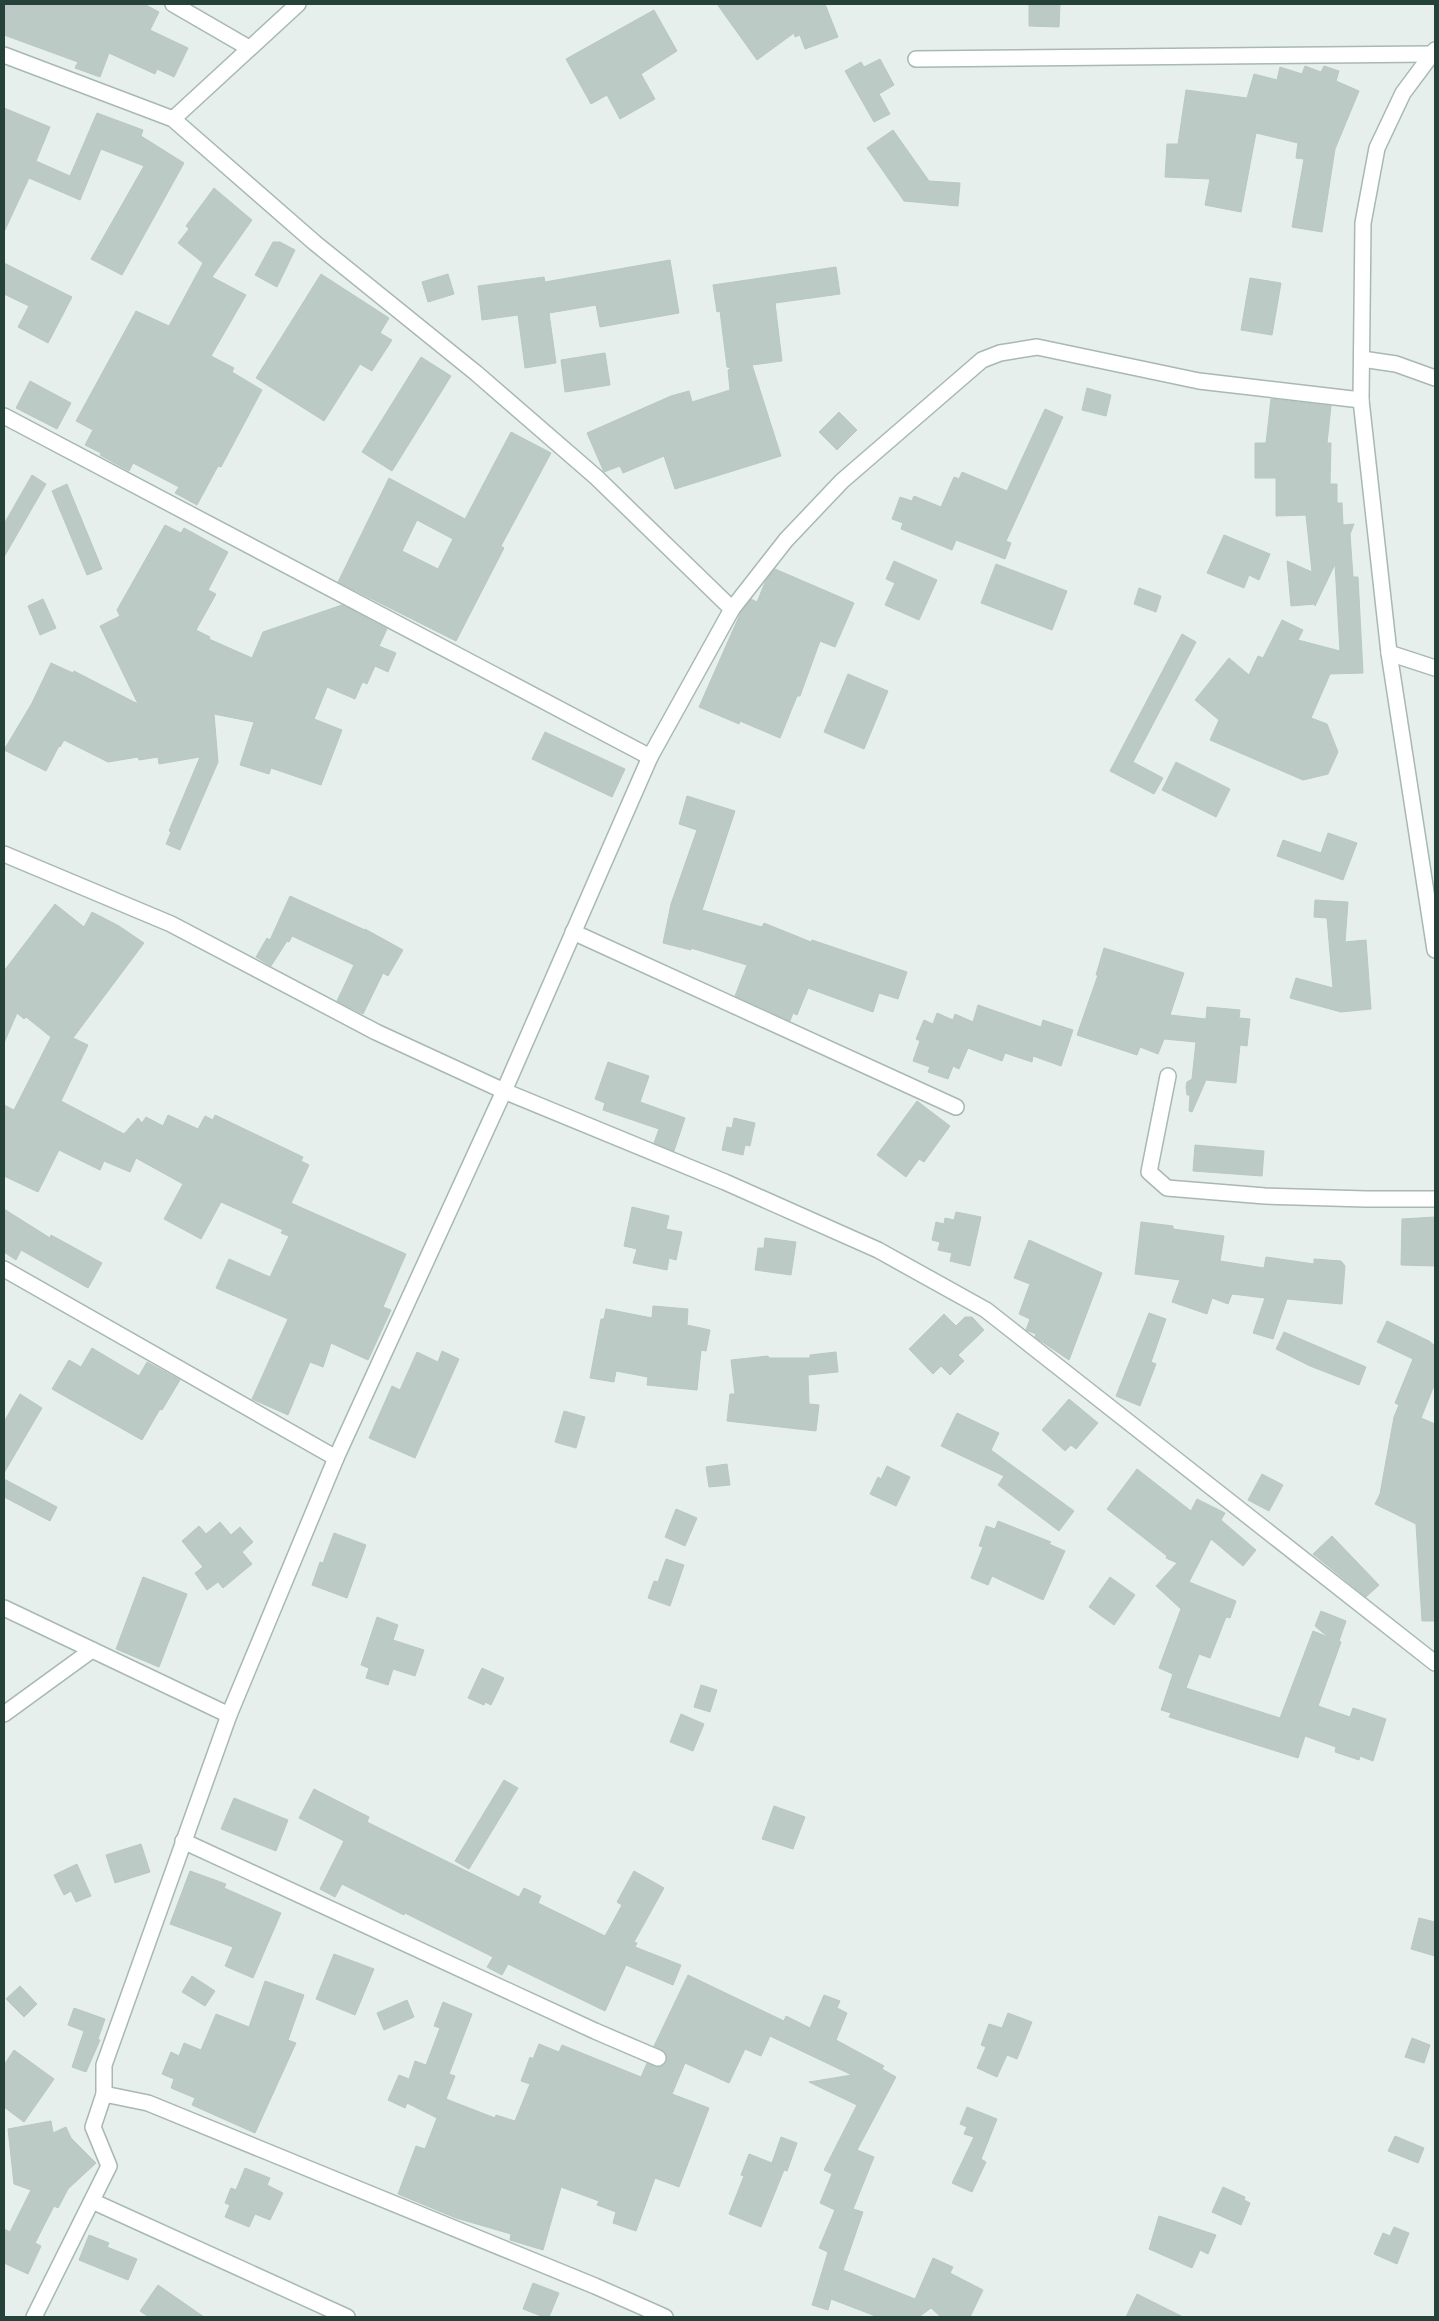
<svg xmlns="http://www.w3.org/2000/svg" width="1439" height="2321" font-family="'Sofia Sans Condensed',sans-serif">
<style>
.building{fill:#bbcac4;stroke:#b8c9c2;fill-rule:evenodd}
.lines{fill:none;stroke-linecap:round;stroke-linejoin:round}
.minor-casing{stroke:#a8b8b2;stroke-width:18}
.minor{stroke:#fff;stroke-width:15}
</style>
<rect width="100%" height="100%" fill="#e6efeb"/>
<g class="building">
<path d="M4 4H144L159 12 150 30 188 48 174 77 157 69 155 74 109 53 100 77 75 68 78 62 4 35Z"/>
<path d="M717 4H825L838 37 805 49 800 35 795 37 794 33 757 60Z"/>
<path d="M1029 4H1060L1059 27 1029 26Z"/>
<path d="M654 10 677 51 641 74 655 99 620 119 607 95 591 104 566 59Z"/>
<path d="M880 59 894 85 879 94 890 114 874 122 845 71 861 62 864 67Z"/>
<path d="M1305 66 1321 72 1324 66 1339 71 1336 81 1359 91 1335 149 1322 232 1292 227 1304 159 1296 158 1298 143 1256 133 1241 212 1205 205 1210 179 1165 177 1167 144H1178L1186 90 1247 98 1254 74 1277 80 1280 67 1302 74Z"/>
<path d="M4 108 50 127 36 161 70 176 97 113 143 130 141 136 184 163 122 275 91 259 144 166 101 149 80 200 29 178 4 232Z"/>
<path d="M893 130 929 181 960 183 958 206 904 201 867 148Z"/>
<path d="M214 188 252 220 212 277 246 295 211 356 234 368 232 372 262 390 221 467 218 466 197 505 175 493 179 487 133 463 129 471 100 455 101 453 85 445 93 430 76 421 136 311 169 326 203 263 178 243 189 229 186 226Z"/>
<path d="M273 242H280L295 250 277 287 255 275Z"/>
<path d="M670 260 679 313 600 327 596 305 549 313 556 363 525 368 518 315 482 320 478 286 544 277 545 282Z"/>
<path d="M4 263 72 297 48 343 18 327 29 306 4 294Z"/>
<path d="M836 267 840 294 775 303 782 361 752 365 781 456 675 489 664 456 623 473 620 466 604 472 587 433 671 396 689 391 692 402 730 390 728 370 731 368 727 367 720 311 717 312 713 285Z"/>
<path d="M321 274 389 318 380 333 392 340 372 371 360 364 324 421 256 378Z"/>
<path d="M448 274 454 294 428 302 422 282Z"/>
<path d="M1250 278 1281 283 1272 335 1241 330Z"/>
<path d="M605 353 610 385 565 392 561 360Z"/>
<path d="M421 357 451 376 392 471 362 452Z"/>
<path d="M30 381 71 403 57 429 16 408Z"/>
<path d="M1087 388 1111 395 1106 416 1082 410Z"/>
<path d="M1271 399 1331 406 1327 443H1331L1330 484H1337V503H1342L1343 525 1354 524 1350 534 1353 577H1358L1363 673 1330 674 1311 718 1327 724 1338 752 1328 774 1303 780 1210 740 1219 720 1195 700 1229 658 1249 675 1258 656 1263 658 1282 620 1303 630 1298 640 1340 651 1335 564 1315 606V604L1291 606 1287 561 1312 572 1306 515 1276 516V478H1255V443H1266Z"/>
<path d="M1045 409 1063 417 1006 541 1011 543 1005 559 956 540 952 550 901 529 903 523 892 519 900 497 912 501 914 496 941 507 954 477 959 479 962 472 1007 491Z"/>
<path d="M839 412 857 430 837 450 819 432Z"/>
<path d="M511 432 551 453 501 546 504 548 456 641 338 582 389 478 465 519ZM417 520 453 539 438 569 402 551Z"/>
<path d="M32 475 46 484 4 557V524Z"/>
<path d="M67 484 102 569 87 575 52 491Z"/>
<path d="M165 525 181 533 184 528 228 552 208 590 216 594 196 630 210 637 209 639 252 658 263 632 342 605 387 629 379 646 396 653 388 672 375 666 367 684 363 682 361 685 355 699 327 687 314 719 342 730 321 785 271 768 269 774 240 765 254 722 214 714 218 762 180 850 166 844 171 832 169 831 200 757 159 764 158 757 139 760 138 757 108 762 64 740 60 747 59 746 46 771 4 750 32 703 51 663 73 673 74 671 138 704 100 626 120 616 117 610Z"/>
<path d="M1224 535 1270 554 1259 580 1249 575 1244 588 1207 573Z"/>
<path d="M894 561 937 580 919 620 885 605 895 583 886 579Z"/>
<path d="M996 564 1067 591 1052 630 981 603Z"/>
<path d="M775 569 854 603 835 647 820 641 800 696H797L780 738 740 721 739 724 699 707 741 612 751 599 757 602 766 580Z"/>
<path d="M1139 588 1161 596 1156 612 1134 604Z"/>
<path d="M43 599 56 628 40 635 28 606Z"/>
<path d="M1182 634 1196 642 1133 762 1163 778 1154 794 1110 771Z"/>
<path d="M848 674 888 691 864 749 824 732Z"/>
<path d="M545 732 625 769 612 797 532 759Z"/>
<path d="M1176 762 1230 789 1216 817 1162 790Z"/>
<path d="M687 796 735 811 702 910 762 927 764 923 811 942 812 940 907 972 898 999 879 993 873 1012 808 988 797 1015 793 1013 790 1021 735 996 747 965 691 948V950L663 943 671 904 697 830 679 824Z"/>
<path d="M1328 833 1357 843 1343 880 1277 856 1283 840 1321 853Z"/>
<path d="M290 896 365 930V929L403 950 388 976 383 973 363 1014 337 1001 354 965 292 936 289 942 287 941 271 966 256 957 267 938 270 940Z"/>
<path d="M1315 900 1348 902 1345 942 1366 940 1371 1009 1341 1012 1290 998 1296 978 1333 988 1327 918 1314 917Z"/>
<path d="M55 904 84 927 92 912 119 926 144 943 73 1038 88 1045 61 1101 124 1134 138 1118 142 1123 146 1117 163 1126 168 1115 198 1129 205 1116 213 1120 215 1115 303 1157 301 1161 309 1165 291 1203 406 1254 383 1307 391 1310 368 1360 331 1343 323 1367 310 1362 288 1415 252 1399 288 1319 216 1288 229 1259 270 1277 289 1236 281 1233 283 1230 221 1202 201 1239 164 1219 183 1184 136 1158 130 1172 104 1161 100 1170 59 1150 38 1192 4 1176V1105L14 1110 51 1037 26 1017 24 1019 17 1013 4 1043V971Z"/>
<path d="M1104 948 1184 973 1170 1015 1206 1019 1207 1007 1240 1010 1239 1018 1250 1019 1247 1046 1240 1045 1236 1083 1206 1080 1192 1112 1189 1111 1190 1095H1187L1186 1087 1187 1082 1192 1079 1196 1042 1164 1039 1158 1054 1140 1047 1137 1055 1077 1035 1098 975H1096Z"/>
<path d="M978 1005 1041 1027 1043 1020 1073 1030 1061 1066 1033 1056 1032 1062 1005 1053 1002 1061 968 1048 959 1069 953 1066 948 1079 928 1072 930 1067 913 1061 920 1041 916 1039 924 1020 933 1024 937 1013 953 1020 955 1014 973 1022Z"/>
<path d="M608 1062 649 1076 640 1102 685 1118 674 1151 654 1143 659 1129 603 1110 605 1103 595 1099Z"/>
<path d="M917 1101 950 1126 924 1162 919 1159 906 1177 877 1155Z"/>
<path d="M734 1118 755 1123 750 1146 745 1145 743 1155 722 1150 727 1127 732 1128Z"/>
<path d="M1195 1145 1264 1151 1262 1176 1193 1171Z"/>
<path d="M632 1207 669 1216 666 1229 682 1232 676 1260 669 1258 667 1270 633 1263 637 1249 624 1246Z"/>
<path d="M4 1209 50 1238 51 1235 102 1263 88 1288 21 1250 16 1260 4 1252Z"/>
<path d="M956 1212 981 1217 970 1266 950 1261 952 1253 938 1250 940 1242 932 1240 936 1222 944 1224 945 1218 954 1220Z"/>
<path d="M1435 1217V1266L1401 1265 1402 1219Z"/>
<path d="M1141 1222 1173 1226V1229L1224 1236 1220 1261 1264 1268 1266 1257 1314 1264V1259L1341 1261 1345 1266 1342 1304 1287 1299 1273 1339 1253 1333 1265 1298 1232 1294 1228 1304 1212 1298 1207 1314 1172 1302 1180 1280 1135 1274Z"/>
<path d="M765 1238 796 1242 791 1275 755 1270 758 1248H764Z"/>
<path d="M1029 1240 1102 1273 1069 1360 1035 1337 1036 1334 1026 1330 1030 1319 1019 1314 1030 1284 1014 1278Z"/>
<path d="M653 1306 688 1309 687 1325 710 1330 706 1351 701 1350 697 1390 647 1385 648 1377 616 1371 614 1382 590 1378 601 1319H604L606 1309 652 1318Z"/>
<path d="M1149 1313 1166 1319 1151 1362 1156 1364 1140 1406 1116 1396Z"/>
<path d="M944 1314 956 1326 965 1317H972L984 1330 958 1355 964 1361 950 1375 941 1366 933 1374 909 1349Z"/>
<path d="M1387 1321 1429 1341 1435 1346V1383L1421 1418 1435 1424V1621H1422L1416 1524 1375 1504 1380 1494 1394 1417 1399 1405 1395 1403 1413 1359 1377 1342Z"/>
<path d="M1284 1332 1366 1367 1359 1385 1310 1366 1276 1349Z"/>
<path d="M92 1348 139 1376 147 1362 180 1380 162 1410 160 1409 142 1440 52 1389 69 1360 81 1367Z"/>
<path d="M442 1351 459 1359 415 1458 369 1438 392 1386 400 1390 417 1352 438 1362Z"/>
<path d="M836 1352 838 1372 808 1375 809 1404 819 1405 816 1431 727 1421 730 1394H735L731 1360 768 1356 769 1358H810V1355Z"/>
<path d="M20 1394 42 1408 4 1473V1422Z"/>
<path d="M1069 1399 1098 1423 1076 1449 1071 1445 1065 1451 1042 1430Z"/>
<path d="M564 1411 585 1417 576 1448 555 1442Z"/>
<path d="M957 1413 999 1433 991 1450 1074 1511 1059 1531 998 1485 1004 1476 941 1446Z"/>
<path d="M727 1464 730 1485 709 1487 706 1467Z"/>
<path d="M887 1466 910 1477 896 1506 870 1494 878 1477 881 1479Z"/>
<path d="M1137 1469 1191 1511 1197 1499 1225 1513 1221 1520 1256 1550 1243 1566 1211 1539 1189 1582 1236 1601 1230 1618 1226 1617 1210 1658 1199 1654 1186 1688 1280 1718 1313 1631 1328 1637 1315 1626 1321 1611 1346 1621 1339 1641 1341 1642 1318 1706 1350 1717 1353 1708 1386 1719 1373 1761 1360 1756 1359 1760 1335 1752 1336 1747 1305 1736 1298 1758 1169 1717 1171 1713 1161 1710 1173 1674 1159 1668 1181 1609 1156 1586 1177 1563 1166 1558 1167 1556 1107 1509Z"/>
<path d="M1262 1474 1283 1485 1269 1511 1248 1500Z"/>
<path d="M4 1479 57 1507 50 1521 4 1497Z"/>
<path d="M676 1509 697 1518 685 1546 665 1537Z"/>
<path d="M998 1521 1051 1542 1049 1544 1065 1551 1043 1600 992 1576 988 1585 971 1578 983 1547 979 1546 986 1526 995 1529Z"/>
<path d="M220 1522 231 1535 240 1527 253 1542 242 1552 252 1564 223 1588 218 1582 207 1590 195 1573 203 1567 182 1541 199 1526 206 1534Z"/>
<path d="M334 1533 366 1545 347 1598 312 1585 320 1562 323 1563Z"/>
<path d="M1332 1536 1379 1585 1366 1597 1313 1554Z"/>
<path d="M666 1559 684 1565 670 1606 648 1598 654 1581 658 1582Z"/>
<path d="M143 1577 187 1594 159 1667 116 1649Z"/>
<path d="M1110 1577 1135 1595 1114 1625 1089 1607Z"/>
<path d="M377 1617 398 1625 393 1640 424 1650 415 1676 393 1669 388 1685 366 1678 369 1668 361 1665Z"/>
<path d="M482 1668 504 1678 491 1705 485 1702 484 1705 468 1698Z"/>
<path d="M701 1685 717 1690 710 1712 694 1707Z"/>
<path d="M681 1714 704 1724 693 1751 670 1742Z"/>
<path d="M504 1780 518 1788 469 1869 455 1861Z"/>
<path d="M314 1789 369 1817 367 1822 519 1897 524 1888 541 1896 538 1903 605 1936 622 1905 617 1902 634 1871 664 1888 634 1942 637 1943 635 1947 681 1965 673 1985 626 1965 605 2011 508 1964 502 1975 487 1967 493 1957 405 1913 404 1915 342 1884 335 1897 320 1889 344 1841 299 1818Z"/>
<path d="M234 1798 288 1820 276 1851 221 1829Z"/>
<path d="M774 1806 805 1817 793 1849 762 1839Z"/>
<path d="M141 1844 150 1872 115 1883 106 1855Z"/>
<path d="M77 1864 91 1896 76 1902 71 1891 64 1895 54 1875Z"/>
<path d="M190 1871 226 1884 224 1888 281 1913 253 1978 225 1966 233 1947 170 1924Z"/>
<path d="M1419 1918 1435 1922V1956L1411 1949Z"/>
<path d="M334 1954 374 1969 355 2015 316 1999Z"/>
<path d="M688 1975 784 2021 786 2016 810 2028 824 1995 840 2001 837 2008 847 2013 836 2040 884 2066 882 2069 896 2077 857 2150 874 2157 853 2209 863 2212 843 2270 915 2299 933 2258 953 2267 950 2273 983 2290 970 2317H941L931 2308 919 2317H878L831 2299 828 2310 812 2305 828 2252 819 2248 835 2210 820 2203 832 2174 824 2170 857 2105 809 2082 852 2075 770 2036 761 2056 745 2049 729 2083 685 2063 672 2094 709 2108 679 2187 655 2178 636 2231 613 2223 616 2212 597 2205 599 2201 561 2187 543 2250 510 2240 511 2234 456 2218 398 2194 416 2146 425 2149 437 2118 407 2103 405 2108 388 2100 399 2075 409 2079 415 2061 426 2065 440 2028 434 2026 443 2002 472 2014 449 2074 455 2076 446 2099 495 2118 496 2115 515 2121 530 2084 521 2081 530 2057 533 2059 539 2044 559 2052 562 2045 641 2077 647 2063 659 2067 664 2065 667 2061 666 2053 654 2046Z"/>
<path d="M192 1976 215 1991 205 2006 182 1992Z"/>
<path d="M265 1981 304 1995 288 2040 296 2043 255 2133 192 2105 195 2098 171 2088 174 2079 162 2074 171 2052 179 2056 184 2043 201 2050 216 2014 249 2027Z"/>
<path d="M20 1986 37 2004 24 2017 6 1999Z"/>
<path d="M407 2000 414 2017 384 2030 377 2013Z"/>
<path d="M74 2008 105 2019 98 2039 100 2040 86 2072 72 2067 84 2031 68 2025Z"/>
<path d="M1008 2013 1032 2022 1017 2059 1007 2055 997 2077 977 2068 986 2047 981 2045 989 2024 1002 2028Z"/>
<path d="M1412 2038 1430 2045 1424 2063 1405 2057Z"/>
<path d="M14 2050 54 2079 24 2122 4 2107V2065Z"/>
<path d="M967 2107 997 2119 981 2159 986 2162 972 2192 952 2183 974 2137 964 2134 967 2127 960 2124Z"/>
<path d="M51 2121 53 2133 66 2127 71 2138 96 2163 68 2189 58 2208 54 2206 35 2243 41 2246 28 2274 4 2263V2229L10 2232 31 2190 14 2184 8 2129Z"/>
<path d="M1395 2136 1424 2148 1418 2163 1388 2151Z"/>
<path d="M781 2137 797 2143 787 2171 784 2170 761 2227 729 2214 744 2176 741 2175 749 2154 772 2163Z"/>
<path d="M245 2168 270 2178 267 2185 283 2193 270 2220 255 2214 249 2227 225 2217 230 2205 225 2203 231 2188 236 2190Z"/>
<path d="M1223 2187 1245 2197 1244 2200 1250 2203 1241 2225 1212 2212Z"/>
<path d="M1159 2216 1216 2235 1208 2254 1200 2250 1192 2268 1149 2249Z"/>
<path d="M1394 2227 1409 2233 1397 2264 1374 2254 1383 2233 1390 2236Z"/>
<path d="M89 2235 109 2243 107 2247 137 2259 128 2280 79 2260Z"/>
<path d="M533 2283 559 2293 549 2317H544L523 2309Z"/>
<path d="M158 2285 204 2317H149L140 2311Z"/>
<path d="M1137 2294 1183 2317H1126Z"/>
</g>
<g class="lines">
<defs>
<g id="minor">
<path d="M173 4 249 48"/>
<path d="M1435 50 1403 93 1377 148 1363 223 1361 400 1389 653 1435 950"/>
<path d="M4 55 173 119 315 243 476 373 596 477 732 609"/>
<path d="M916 59 1432 54"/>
<path d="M173 119 298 4"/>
<path d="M1362 359 1396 364 1435 378"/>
<path d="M4 416 650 757"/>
<path d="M1389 653 1435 668"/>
<path d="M4 854 171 924 376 1032 504 1091 725 1182 878 1250 986 1310 1435 1663"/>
<path d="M573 932 956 1107"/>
<path d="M1168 1076 1149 1172 1167 1188 1265 1196 1366 1199H1435"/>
<path d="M4 1269 336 1458"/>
<path d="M4 1608 229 1715"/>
<path d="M4 1714 92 1650"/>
<path d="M183 1841 595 2031 658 2058"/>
<path d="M92 2201 347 2317"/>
<path d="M34 2317 109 2166 93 2127 104 2094"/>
<path d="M665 2317 595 2286 148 2103 104 2094V2065L229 1715 336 1458 504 1091 650 757 732 609 786 540 842 481 982 360 1000 353 1037 347 1199 381 1361 400"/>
</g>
</defs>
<use href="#minor" class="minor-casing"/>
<use href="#minor" class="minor"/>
</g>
<rect width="1439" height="2321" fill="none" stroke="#24423a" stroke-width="10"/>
</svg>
